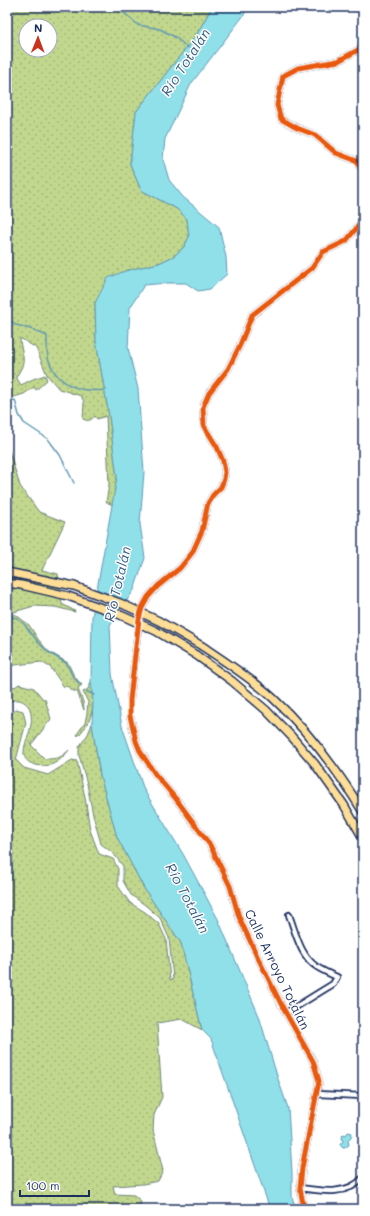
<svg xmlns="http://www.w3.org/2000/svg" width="370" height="1216" font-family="Mali,sans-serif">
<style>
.grass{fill:url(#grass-dots);stroke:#6e8376;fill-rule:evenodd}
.water{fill:#90e0ea;stroke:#6199b2}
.pier{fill:#fff}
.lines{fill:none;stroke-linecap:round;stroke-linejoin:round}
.stream{stroke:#6199b2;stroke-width:1.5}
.minor-casing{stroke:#1b2f5e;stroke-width:8}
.highway-casing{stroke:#1b2f5e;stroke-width:10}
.minor{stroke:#fff;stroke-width:4.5}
.highway{stroke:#fede96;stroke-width:7}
.highway-bridge-casing{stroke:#1b2f5e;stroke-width:10;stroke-linecap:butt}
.highway-bridge{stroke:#fede96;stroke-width:7}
.cycleway-casing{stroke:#fff;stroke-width:8}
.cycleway{stroke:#e8590c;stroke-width:5}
.labels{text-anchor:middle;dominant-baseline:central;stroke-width:3;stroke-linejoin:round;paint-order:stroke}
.street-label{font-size:13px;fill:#1b2f5e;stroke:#fff}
.water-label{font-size:14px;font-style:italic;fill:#385b81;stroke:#fff}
</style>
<defs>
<pattern id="grass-dots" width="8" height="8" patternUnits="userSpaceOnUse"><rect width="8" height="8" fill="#c1d78d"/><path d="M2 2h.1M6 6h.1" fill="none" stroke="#a5b97c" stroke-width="1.8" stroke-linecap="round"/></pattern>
</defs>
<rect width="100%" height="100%" fill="#fff"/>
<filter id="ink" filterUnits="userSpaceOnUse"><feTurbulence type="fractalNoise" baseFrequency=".025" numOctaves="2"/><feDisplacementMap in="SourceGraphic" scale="8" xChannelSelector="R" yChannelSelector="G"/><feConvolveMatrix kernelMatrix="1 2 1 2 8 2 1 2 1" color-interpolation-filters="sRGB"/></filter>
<g filter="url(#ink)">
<g class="grass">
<path d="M7 7H212L197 34 136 112 130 164 141 190 177 209 187 219 189 237 184 247 174 256 159 263 125 271 95 303 96 341 109 416 117 477 113 505 106 502 109 485 106 416 97 419 95 416C91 420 89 422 83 419L84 402 81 396 59 389 47 375 36 348 20 338C21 357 29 358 16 377L21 385 33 379 45 375 47 380 36 390 34 387 24 394 7 399ZM26 26H50V50H26Z"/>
<path d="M7 444 20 486 39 512 65 522 42 570 58 574 62 604 75 611V612L55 607 34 606 7 614Z"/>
<path d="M15 614 29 625 38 639 48 651 68 663 74 676 82 685 78 688C80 697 84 699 84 710L77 691H72L67 686 64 687 50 667 41 662 7 666V618Z"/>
<path d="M7 682 9 685 15 687 19 684 34 688 43 699H45L51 719 31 745 45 759C57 759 61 758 69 750 65 755 60 761 53 764 44 768 23 766 24 752 24 743 30 734 31 724 32 720 31 713 30 709 25 699 14 697 7 704Z"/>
<path d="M91 682C94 706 95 717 78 736L77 734 85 723 87 713 88 702 83 692 88 689Z"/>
<path d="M16 709 23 711 26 723 16 760 24 768 48 775 72 760 77 761 85 797 90 830 99 854 113 859 118 869V886L130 903 145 912 159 924 166 939 170 980 173 979 169 938 160 918 145 905 131 895 123 881V866L113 853 101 844 93 815 87 784 79 755V747L88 734 92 724 100 775 117 837 145 890 181 943 202 1030 182 1019 157 1023 162 1097 154 1115 153 1130 163 1171 158 1181 143 1184 113 1186 115 1194 134 1195 141 1201 140 1209H7V719Z"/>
</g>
<g class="water">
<path d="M212 7H247L244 15 191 84 165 139 163 159 169 180 183 197 219 227 226 257 227 274 210 289 198 291 186 283H167L144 285 130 308 128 348 138 389 144 472 140 524 145 558 134 590 110 625 112 674 122 726 144 790 183 854 218 919 259 1016 278 1079 288 1108 292 1172V1197L296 1209H270L211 1039 202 1030 181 943 145 890 117 837 100 775 92 724 93 702 91 682 92 617 117 477 109 416 96 341 95 303 108 278 125 271 159 263 174 256 184 247 189 237 187 219 177 209 141 190 130 164 136 112 197 34Z"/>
<path d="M348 1132 352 1133 351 1137 348 1140 349 1145 345 1147V1148H343L340 1145 341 1143H342L343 1141 342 1137 343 1134 346 1135Z"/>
</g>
<path class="pier" d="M95 590 128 602 116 618 92 610Z"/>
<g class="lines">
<g class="stream">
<path d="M119 7 123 12 138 25 160 29 175 37 188 48"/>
<path d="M7 317 16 325 34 330 47 336C47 343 47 351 48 358 56 385 80 393 106 390"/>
<path d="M7 401 15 400 19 415 24 423 48 439 60 455 74 483"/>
<path d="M7 620 15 617 24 624 38 642 48 652 66 663 72 675 80 685"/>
<path d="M86 691 94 695"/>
</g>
<defs>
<g id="minor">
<path d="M363 46 358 50 338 61 298 68 283 76 277 105 281 119 297 128 315 135 336 153 357 161 363 171"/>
<path d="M286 1013 333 984 337 977C330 974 323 971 317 967 300 956 296 933 289 915"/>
<path d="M317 1094 363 1096"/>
<path d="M300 1188C321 1191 347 1196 363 1178"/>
<path d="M304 1209 300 1188 302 1168 319 1081 313 1061 283 1008 258 958 239 917 230 886 210 845 176 799 155 774 140 751 136 741 130 716V700L139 619 142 608 148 597 158 586 180 568 192 553 202 531 208 503 213 495 221 487 224 479 225 472 223 461 217 447 204 426 203 407 209 393 228 369 240 345 252 315 312 268 323 252 346 241 359 225 363 216"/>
</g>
<g id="highway">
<path d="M202 646C226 662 251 678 273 698 308 731 338 771 363 812"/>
<path d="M196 655 232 681 266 710 292 737 315 764 344 805 363 838"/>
</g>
</defs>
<use href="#minor" class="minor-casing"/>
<use href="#highway" class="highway-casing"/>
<use href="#minor" class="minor"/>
<use href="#highway" class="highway"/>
<defs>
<g id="highway-bridge">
<path d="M7 572 74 586 120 603 159 621 202 646"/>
<path d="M7 583 21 585 68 596 116 613 156 631 196 655"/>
</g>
</defs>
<use href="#highway-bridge" class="highway-bridge-casing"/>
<use href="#highway-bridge" class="highway-bridge"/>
<defs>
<g id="cycleway">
<path d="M363 46 358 50 338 61 298 68 283 76 277 105 281 119 297 128 315 135 336 153 357 161 363 171"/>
<path d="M304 1209 300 1188 302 1168 319 1081 313 1061 283 1008 258 958 239 917 230 886 210 845 176 799 155 774 140 751 136 741 130 716V700L139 619 142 608 148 597 158 586 180 568 192 553 202 531 208 503 213 495 221 487 224 479 225 472 223 461 217 447 204 426 203 407 209 393 228 369 240 345 252 315 312 268 323 252 346 241 359 225 363 216"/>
</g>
</defs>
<use href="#cycleway" class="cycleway-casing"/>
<use href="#cycleway" class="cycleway"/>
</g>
</g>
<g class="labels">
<g class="street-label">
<text transform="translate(278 969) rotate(64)">Calle Arroyo Totalán</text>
</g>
<g class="water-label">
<text transform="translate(185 62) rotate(-57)">Río Totalán</text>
<text transform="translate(117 584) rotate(-77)">Río Totalán</text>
<text transform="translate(188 898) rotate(62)">Río Totalán</text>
</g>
</g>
<rect width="370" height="1216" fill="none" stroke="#fff" stroke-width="24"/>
<rect x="12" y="12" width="346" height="1192" fill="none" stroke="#1b2f5e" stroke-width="1.5" filter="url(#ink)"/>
<g transform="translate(38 38) rotate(1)"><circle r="19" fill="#ffffff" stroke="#a4acbf"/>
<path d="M0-3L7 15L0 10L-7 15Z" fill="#c8321e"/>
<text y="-6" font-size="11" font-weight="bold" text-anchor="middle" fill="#1b2f5e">N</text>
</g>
<path d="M20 1190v6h69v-6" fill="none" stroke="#1b2f5e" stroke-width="2"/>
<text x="26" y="1190" font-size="12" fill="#1b2f5e" stroke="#ffffff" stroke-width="3" paint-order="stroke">100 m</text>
</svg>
